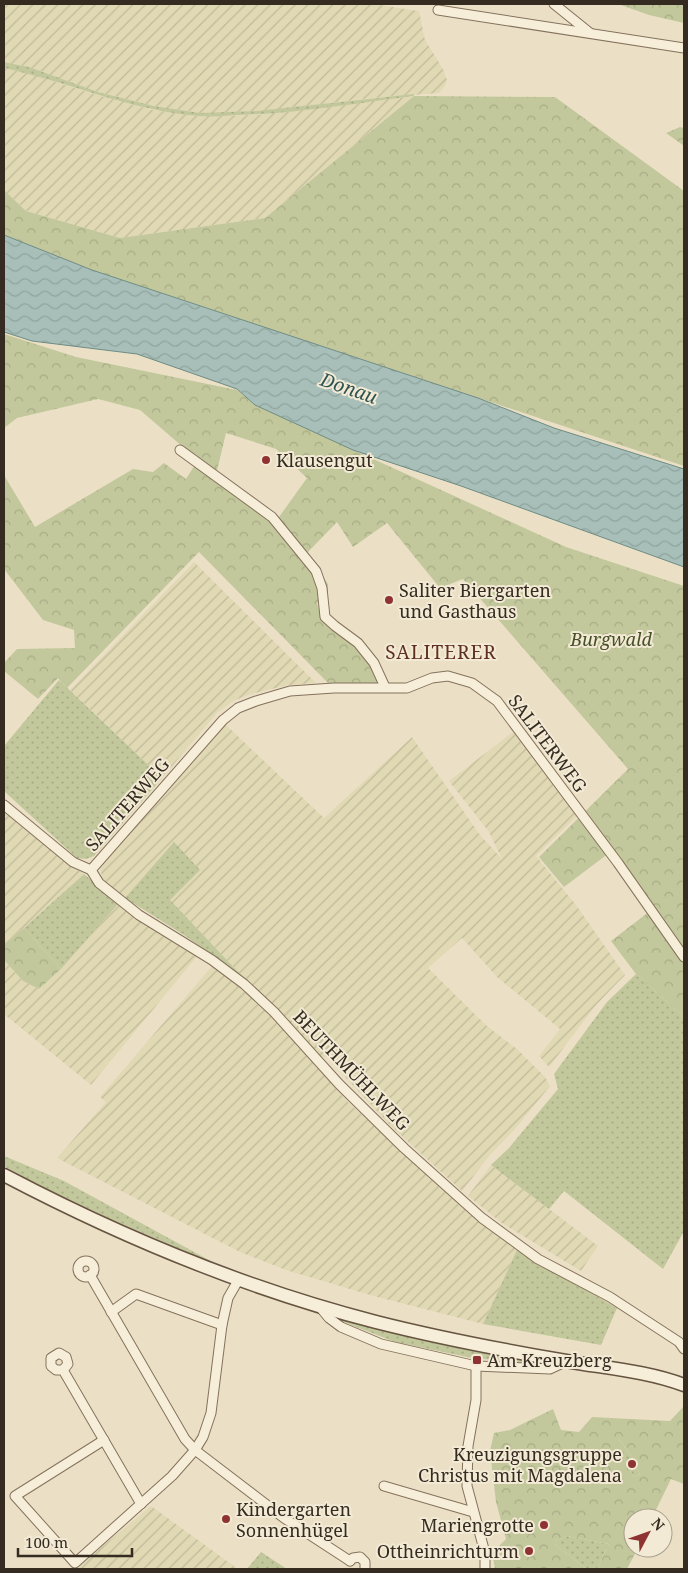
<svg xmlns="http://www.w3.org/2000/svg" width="688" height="1573" font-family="'Noto Serif',serif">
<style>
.farmland{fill:url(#farmland-furrows)}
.grass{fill:url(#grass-dots)}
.forest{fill:url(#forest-crowns);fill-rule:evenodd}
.water{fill:url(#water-waves);stroke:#6e8c85}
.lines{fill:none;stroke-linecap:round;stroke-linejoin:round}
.minor-casing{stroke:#85725d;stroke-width:11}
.secondary-casing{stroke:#665440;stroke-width:15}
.minor{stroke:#f6eed9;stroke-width:9}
.secondary{stroke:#f6eed9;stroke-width:12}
.poi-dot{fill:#8f3232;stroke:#f3ead5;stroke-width:2}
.labels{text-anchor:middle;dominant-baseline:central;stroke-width:4;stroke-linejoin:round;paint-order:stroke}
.poi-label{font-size:18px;fill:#362b20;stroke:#f3ead5;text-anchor:start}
.park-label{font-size:18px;font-style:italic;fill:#465128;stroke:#f3ead5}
.street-label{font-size:18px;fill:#362b20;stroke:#f3ead5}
.water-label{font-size:19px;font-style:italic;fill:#305452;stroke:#f3ead5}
.neighbourhood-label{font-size:19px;letter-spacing:1px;fill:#5f3022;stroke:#f3ead5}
</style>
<defs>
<pattern id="farmland-furrows" width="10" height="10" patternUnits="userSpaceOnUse" patternTransform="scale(1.25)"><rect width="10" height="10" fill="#e0d9b4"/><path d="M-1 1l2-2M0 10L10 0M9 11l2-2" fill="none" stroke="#c1ba9a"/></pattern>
<pattern id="grass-dots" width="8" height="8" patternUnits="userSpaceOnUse" patternTransform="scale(1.25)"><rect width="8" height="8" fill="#c2c89b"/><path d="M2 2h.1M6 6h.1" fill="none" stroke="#a7ac85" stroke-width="1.8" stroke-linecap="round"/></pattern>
<pattern id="forest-crowns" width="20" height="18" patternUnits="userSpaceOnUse" patternTransform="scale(1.25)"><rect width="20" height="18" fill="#c2c89b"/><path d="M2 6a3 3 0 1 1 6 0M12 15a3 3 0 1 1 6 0" fill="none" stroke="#a7ac85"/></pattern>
<pattern id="water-waves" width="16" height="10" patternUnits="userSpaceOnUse" patternTransform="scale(1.25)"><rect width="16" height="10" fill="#a7bfb8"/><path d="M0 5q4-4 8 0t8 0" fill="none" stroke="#90a49e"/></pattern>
</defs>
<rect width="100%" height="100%" fill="#ebe0c6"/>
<g class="farmland">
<path d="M4 4H373L412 10 419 11 425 40 443 69 447 80 445 86 439 93 372 98 256 112 200 113 154 106 98 92 29 67 4 62Z"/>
<path d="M4 68 27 73 97 95 153 110 199 116 258 115 414 96 265 218 120 238 26 211 4 190Z"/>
<path d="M194 562 316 683 288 685 255 693 235 700 218 712 162 778 70 690Z"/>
<path d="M224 723 324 818 412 737 480 835 502 859 489 832 449 781 513 732 577 816 536 856 576 905 625 975 596 1005 549 1067 539 1056 560 1029 497 977 462 938 428 968 487 1026 517 1049 545 1077 550 1086 515 1129 490 1155 462 1191 390 1125 344 1076 337 1059 318 1056 277 1009 242 976 169 899 174 843 125 898 103 880 100 868 106 858Z"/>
<path d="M4 811 71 866 84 874 24 928 4 944Z"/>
<path d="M118 904 198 955 91 1085 4 1014V960L23 981 39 989 61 969Z"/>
<path d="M213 965 242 986 271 1015 349 1103 454 1198 487 1227 517 1250 483 1324 370 1295 286 1270 240 1252 57 1158 106 1102 100 1097Z"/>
<path d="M491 1165 598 1246 581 1271 502 1223 468 1196Z"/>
<path d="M151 1506 238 1569H75Z"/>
</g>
<g class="grass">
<path d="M4 62 29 67 98 92 154 106 200 113 257 111 414 94V96C355 103 296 114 236 115 224 116 211 117 199 116 131 111 69 82 4 68Z"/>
<path d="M59 680 162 778 94 856 86 859 77 858 4 791V746Z"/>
<path d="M174 842 200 870 170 900 242 976 184 935 125 898Z"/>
<path d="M84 874 118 904 61 969 24 928Z"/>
<path d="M636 974 684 1017V1231L663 1269 564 1191 549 1209 491 1165 509 1148 558 1089 554 1074 607 1002Z"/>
<path d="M4 1156 64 1181 218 1265C145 1234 73 1204 4 1166Z"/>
<path d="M517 1250 617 1308 601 1345 483 1324Z"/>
<path d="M337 1315 549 1362 548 1365 472 1358 395 1342 336 1319Z"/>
<path d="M617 1437 633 1458 640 1475 634 1477 626 1464Z"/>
<path d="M567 1536 609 1544 597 1569H587L552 1542Z"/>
<path d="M261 1552 287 1569H247Z"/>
</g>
<g class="forest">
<path d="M618 4 684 5V23L649 15Z"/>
<path d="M414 96 555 97 684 191V466L92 270 4 235V190L26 211 120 238 265 218Z"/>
<path d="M680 127 684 128V146L666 133Z"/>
<path d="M4 334 76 357 237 390 255 405 566 547 684 586V1017L636 974 611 941 654 908 613 850 564 887 539 857 628 769 463 579 440 588 387 523 353 547 337 522 307 553 328 584V598L317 603 321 616 354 643 382 683 329 684 199 552 67 688 58 678 38 699 4 671V663L17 649 75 648 74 630 43 620 4 569V475L35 527 133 469 153 472 164 463 186 479 198 460 140 410 98 399 17 418 4 428ZM226 433 276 449 307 478 274 524 215 479Z"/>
<path d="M24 928 61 969 39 989 23 981 4 960V944Z"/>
<path d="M683 1407H684V1484L671 1479 652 1518H633V1548H638L627 1569H597L609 1544 567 1536 552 1542 587 1569H495L492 1553 506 1539 496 1502 490 1451 494 1433 510 1430 553 1409 561 1430 579 1432 592 1417 670 1421ZM618 1438 633 1458 640 1475 634 1477 626 1464Z"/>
</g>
<path class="water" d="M4 235 92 270 478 398 554 428 684 469V567L461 486 353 450 255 405 237 389 137 354 32 341 4 332Z"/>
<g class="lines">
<defs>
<g id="minor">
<path d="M554 4 590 33"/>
<path d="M438 10 684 48"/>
<path d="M180 450 272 517 316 571 322 588 325 617 335 626 358 643 374 663 385 687"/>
<path d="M4 805 73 862 91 870 99 883 139 915 212 960 244 984 274 1012 339 1084 404 1148 482 1218 538 1259 610 1297 679 1342 684 1349"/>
<path d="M91 870 223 720 238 708 256 701 290 691 334 688H407L432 678 448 676 472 683 497 701 618 863 684 957"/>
<circle cx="86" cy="1269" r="8"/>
<path d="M90 1275 185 1439 195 1450 284 1518 350 1561"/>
<path d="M319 1306 329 1318 341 1327 381 1344 476 1366 550 1369 567 1361"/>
<path d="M111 1312 136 1294 222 1325"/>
<path d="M476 1366V1400L468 1446 467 1486 485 1553V1569"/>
<path d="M63 1370H56L51 1366V1358L59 1353 66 1357 68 1364 63 1370 141 1504"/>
<path d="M104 1440 15 1496 75 1563 172 1476 195 1450 203 1437 211 1413 222 1325 228 1298 239 1279"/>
<path d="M384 1486 473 1512"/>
<path d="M350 1561 353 1558 360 1557 365 1562V1569"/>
</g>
<path id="secondary" d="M4 1175C122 1237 247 1289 376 1322 439 1338 502 1350 566 1361 605 1368 647 1371 684 1385"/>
</defs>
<use href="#minor" class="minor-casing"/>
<use href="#secondary" class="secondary-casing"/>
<use href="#minor" class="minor"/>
<use href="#secondary" class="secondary"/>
</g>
<g class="poi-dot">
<circle cx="266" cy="460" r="5"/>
<circle cx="389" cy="600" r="5"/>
<rect x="472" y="1355" width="10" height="10" rx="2.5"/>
<circle cx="632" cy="1464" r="5"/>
<circle cx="226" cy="1519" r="5"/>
<circle cx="544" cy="1525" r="5"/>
<circle cx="529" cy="1551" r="5"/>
</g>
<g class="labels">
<g class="poi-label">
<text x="276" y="460">Klausengut</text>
<text x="399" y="590">Saliter Biergarten<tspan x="399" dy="21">und Gasthaus</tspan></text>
<text x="487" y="1360">Am Kreuzberg</text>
<text x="622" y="1454" text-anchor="end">Kreuzigungsgruppe<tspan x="622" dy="21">Christus mit Magdalena</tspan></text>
<text x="236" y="1509">Kindergarten<tspan x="236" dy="21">Sonnenhügel</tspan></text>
<text x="534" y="1525" text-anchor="end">Mariengrotte</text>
<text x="519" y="1551" text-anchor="end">Ottheinrichturm</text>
</g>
<g class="park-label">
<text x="611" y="639">Burgwald</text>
</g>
<g class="street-label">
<text transform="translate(548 743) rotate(53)">SALITERWEG</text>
<text transform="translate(127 804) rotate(-49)">SALITERWEG</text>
<text transform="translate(352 1070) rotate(46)">BEUTHMÜHLWEG</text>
</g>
<g class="water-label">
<text transform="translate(349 388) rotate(19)">Donau</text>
</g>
<g class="neighbourhood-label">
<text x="441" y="652">SALITERER</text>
</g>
</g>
<rect width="688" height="1573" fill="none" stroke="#362b20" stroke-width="10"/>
<g transform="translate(648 1533) rotate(49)"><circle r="24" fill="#f3ead5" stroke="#a79e8d"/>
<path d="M0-4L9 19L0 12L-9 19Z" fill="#8f3232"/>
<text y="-8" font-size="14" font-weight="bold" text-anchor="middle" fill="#362b20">N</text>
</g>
<path d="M18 1548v8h114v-8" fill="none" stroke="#362b20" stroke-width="2.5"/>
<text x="25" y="1548" font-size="15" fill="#362b20" stroke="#f3ead5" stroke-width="4" paint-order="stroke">100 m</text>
</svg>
